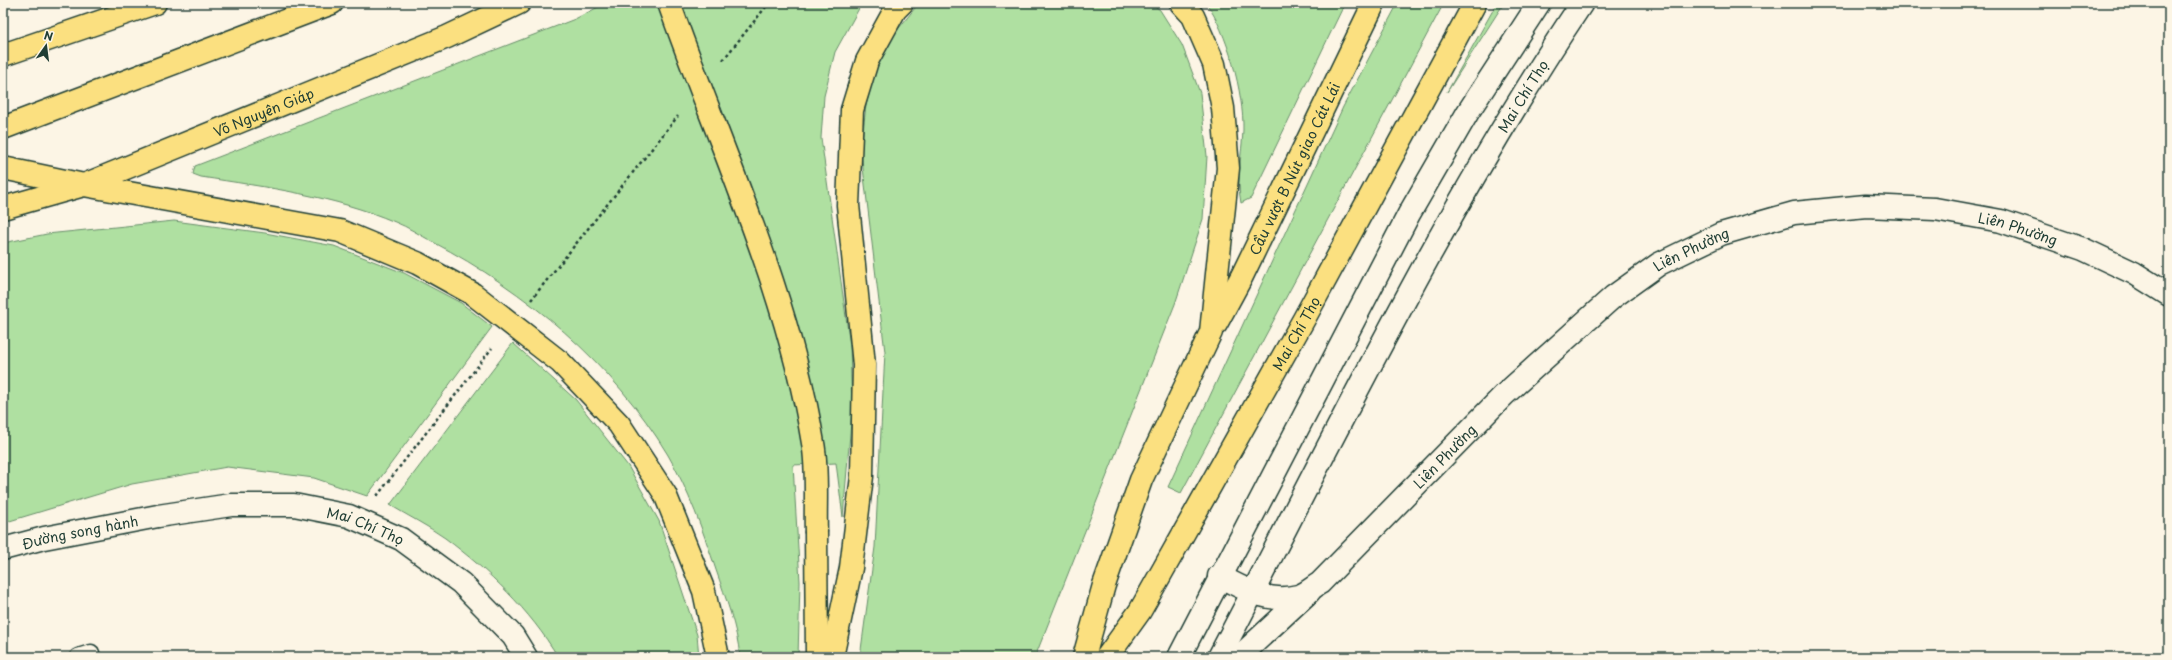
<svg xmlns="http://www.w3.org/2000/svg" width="2172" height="660" font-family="'Playpen Sans',sans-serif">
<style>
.green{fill:#afe0a1;stroke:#678e6a}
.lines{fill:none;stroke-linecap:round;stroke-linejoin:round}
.lane-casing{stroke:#1f3d34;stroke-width:19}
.secondary-casing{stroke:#1f3d34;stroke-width:25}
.highway-casing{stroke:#1f3d34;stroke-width:25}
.path{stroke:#1f3d34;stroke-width:2.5;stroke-dasharray:3 3;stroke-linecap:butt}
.lane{stroke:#fcf5e5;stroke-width:16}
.secondary{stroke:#fcf5e5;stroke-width:22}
.highway{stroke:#fbe080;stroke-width:22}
.highway-bridge-casing{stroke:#1f3d34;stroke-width:25;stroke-linecap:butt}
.highway-bridge{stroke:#fbe080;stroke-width:22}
.labels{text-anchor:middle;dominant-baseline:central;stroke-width:3.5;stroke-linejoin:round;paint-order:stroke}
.street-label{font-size:14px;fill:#1f3d34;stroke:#fcf5e5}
</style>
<rect width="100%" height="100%" fill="#fcf5e5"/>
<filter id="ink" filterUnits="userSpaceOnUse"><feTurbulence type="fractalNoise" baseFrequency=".025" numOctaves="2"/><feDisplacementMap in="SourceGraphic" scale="8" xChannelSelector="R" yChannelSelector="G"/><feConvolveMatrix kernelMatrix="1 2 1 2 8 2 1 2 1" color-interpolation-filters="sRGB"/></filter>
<g filter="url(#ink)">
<g class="green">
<path d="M606 3H862L835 52 824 96 821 138 850 346 852 410 843 517 836 463 793 465 800 582 798 657H740C737 627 726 599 716 570 703 531 689 491 668 455 613 363 526 291 433 242 420 235 408 227 395 222 334 196 266 187 201 177L193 174 195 166 575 19Z"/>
<path d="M919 3H1151L1160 10 1182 45 1200 93 1207 156 1203 219 1175 304 1035 657H860L875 547 885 352 861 151 866 105 877 64 891 38Z"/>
<path d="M1206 3H1345L1251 198 1241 203C1236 179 1242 154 1243 130 1244 94 1227 31 1206 3Z"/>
<path d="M1398 3H1444L1181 493 1168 487 1343 107Z"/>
<path d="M1497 3H1504L1447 92Z"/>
<path d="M174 221 265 233 334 246 404 273 461 303 492 327 367 496 314 478 227 467 132 484 3 523V243L47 234Z"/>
<path d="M513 343 576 400 628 466 659 521 697 635 699 657H558C530 610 489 571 445 538 428 526 408 516 390 505Z"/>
</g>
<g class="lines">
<defs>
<path id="lane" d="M78 657 91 653"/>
<g id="secondary">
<path id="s1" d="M3 549 44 538 158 516 231 505H294L349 516 401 539 461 583 513 636 526 657"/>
<path id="s2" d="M1219 576C1245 589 1268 604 1298 596 1306 594 1313 587 1320 583L1504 395 1613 297 1659 264 1721 234 1794 213 1866 206 1935 209 2001 221 2083 249 2134 273 2169 295"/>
<path d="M1179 657 1409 214 1468 112 1539 3"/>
<path id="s3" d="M1219 657C1335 436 1443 210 1582 3"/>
<path d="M1239 657 1309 592"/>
</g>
<g id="highway">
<path d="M3 55 155 3"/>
<path d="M3 128 332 3"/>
<path d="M3 168 84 185 340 231 417 263 473 294 560 362 619 424 665 494 704 591 718 657"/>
<path id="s4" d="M3 208 84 185 447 37 519 3"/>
<path id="s5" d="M1216 324 1242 276 1374 3"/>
<path d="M816 533 817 657"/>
<path d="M832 657 851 568 862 476 864 365 848 205 852 110 867 61 895 10 902 3"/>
<path d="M1084 657 1104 585 1141 480 1211 332 1228 168 1223 108 1214 64 1193 16 1181 3"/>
<path id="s6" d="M1107 657 1140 611 1304 319 1475 3"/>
</g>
</defs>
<use href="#lane" class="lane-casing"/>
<use href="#secondary" class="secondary-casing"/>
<use href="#highway" class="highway-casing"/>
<g class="path">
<path d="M723 60 769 3"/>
<path d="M531 300 678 116"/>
<path d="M377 496 492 348"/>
</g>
<use href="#lane" class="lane"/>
<use href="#secondary" class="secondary"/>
<use href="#highway" class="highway"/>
<defs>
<path id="highway-bridge" d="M669 3C720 148 788 290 813 443 818 469 815 506 816 533"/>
</defs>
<use href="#highway-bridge" class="highway-bridge-casing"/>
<use href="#highway-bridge" class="highway-bridge"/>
</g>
</g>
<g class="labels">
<g class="street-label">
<text stroke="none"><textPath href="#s3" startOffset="638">Mai Chí Thọ</textPath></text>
<text stroke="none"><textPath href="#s4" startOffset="278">Võ Nguyên Giáp</textPath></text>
<text stroke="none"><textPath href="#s5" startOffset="174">Cầu vượt B Nút giao Cát Lái</textPath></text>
<text stroke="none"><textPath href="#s2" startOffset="947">Liên Phường</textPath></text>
<text stroke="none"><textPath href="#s2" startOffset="611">Liên Phường</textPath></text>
<text stroke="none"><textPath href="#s6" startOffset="375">Mai Chí Thọ</textPath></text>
<text stroke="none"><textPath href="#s2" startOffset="287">Liên Phường</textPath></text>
<text stroke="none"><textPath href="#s1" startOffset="370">Mai Chí Thọ</textPath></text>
<text stroke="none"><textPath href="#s1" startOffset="79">Đường song hành</textPath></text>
</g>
</g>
<rect width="2172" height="660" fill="none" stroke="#fcf5e5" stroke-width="16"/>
<rect x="8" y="8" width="2156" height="644" fill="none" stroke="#1f3d34" stroke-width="1.5" filter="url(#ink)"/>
<g transform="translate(46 46) rotate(14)" stroke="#fcf5e5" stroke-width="3" paint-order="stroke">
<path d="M0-3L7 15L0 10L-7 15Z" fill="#1f3d34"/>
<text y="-6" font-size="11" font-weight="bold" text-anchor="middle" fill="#1f3d34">N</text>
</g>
</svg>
